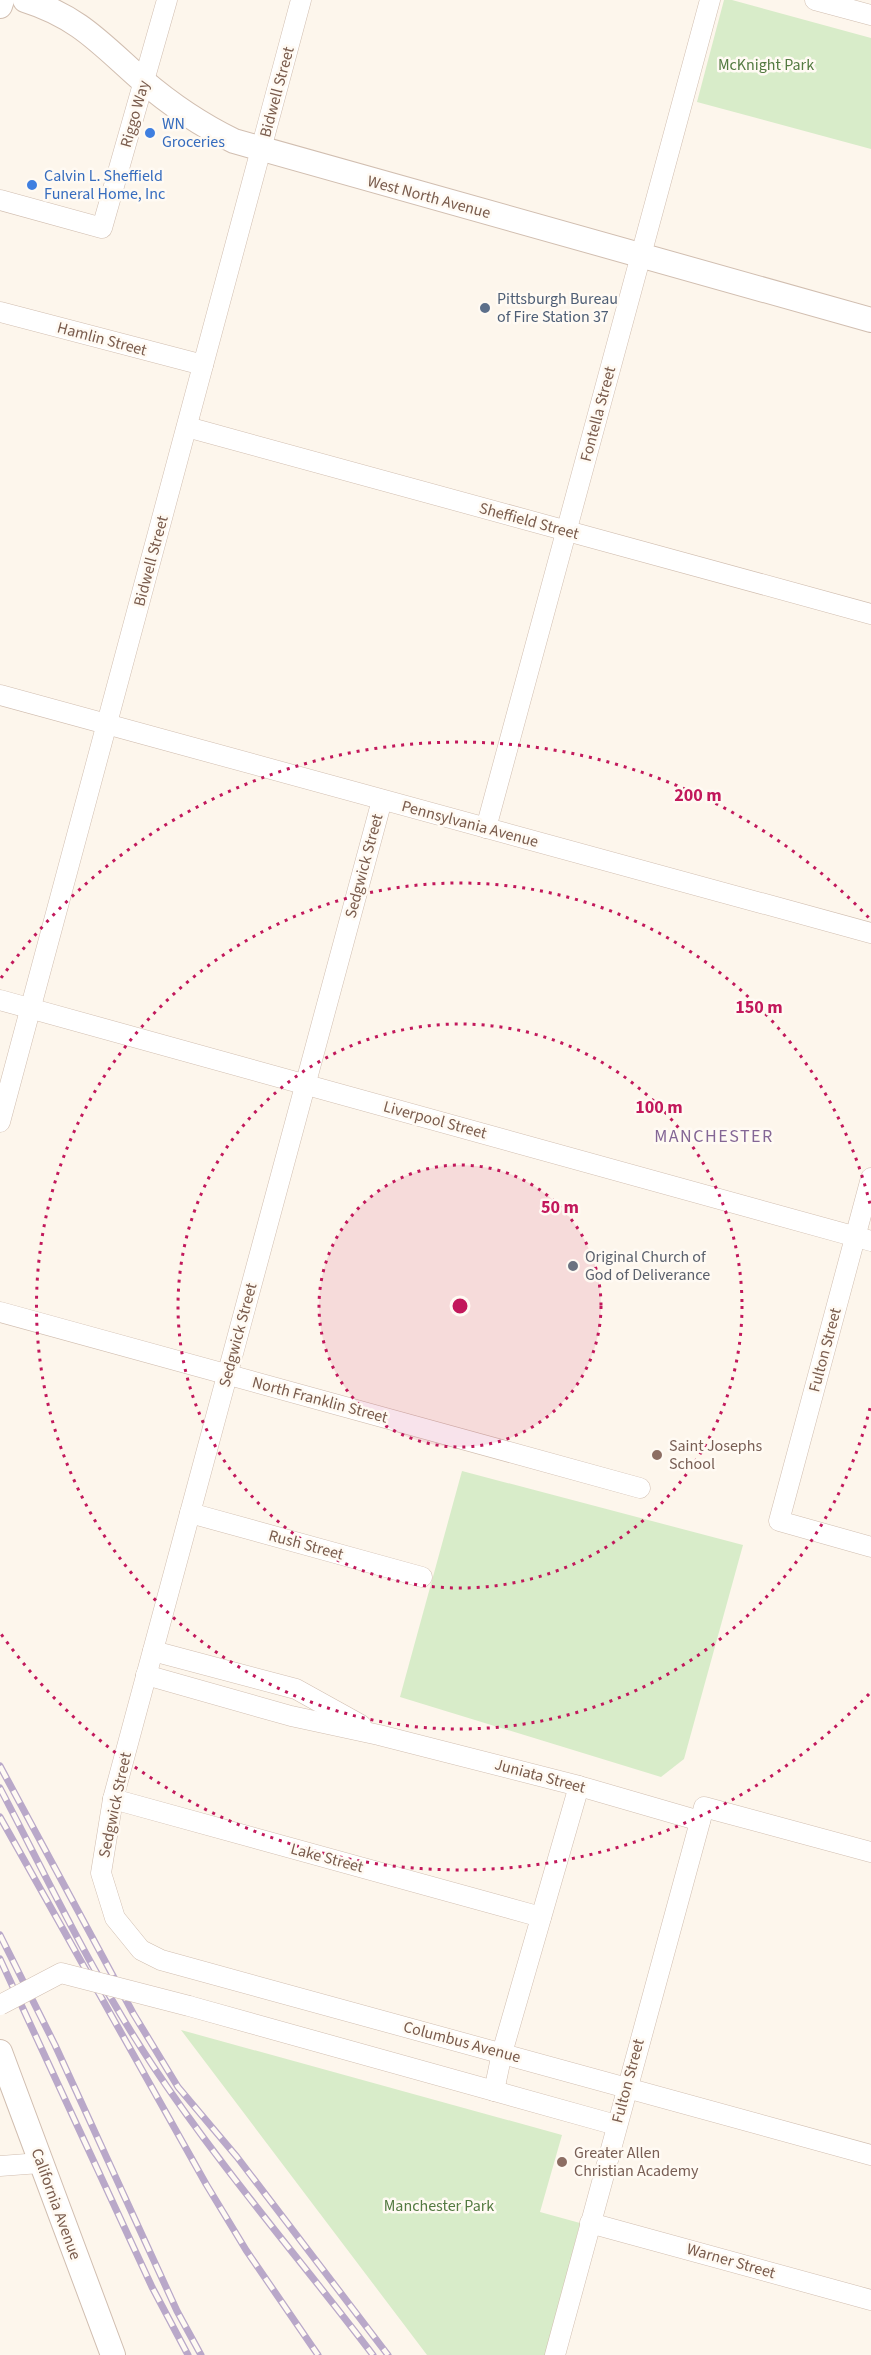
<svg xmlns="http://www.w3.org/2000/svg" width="871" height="2355" font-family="'Source Sans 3',sans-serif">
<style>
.green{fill:#d8ecc9}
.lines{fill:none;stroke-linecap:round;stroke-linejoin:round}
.minor-casing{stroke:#d1beb0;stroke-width:21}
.tertiary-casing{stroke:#d1beb0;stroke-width:26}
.minor{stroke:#fff;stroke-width:20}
.tertiary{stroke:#fff;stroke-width:24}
.rail-casing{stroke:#b9a8c9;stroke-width:7}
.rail{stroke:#fffaf3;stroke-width:4.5;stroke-dasharray:14;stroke-linecap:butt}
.minor-bridge-casing{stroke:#d1beb0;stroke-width:21;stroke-linecap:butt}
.minor-bridge{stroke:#fff;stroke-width:20}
.ring{fill:none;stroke:#c2185b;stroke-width:3;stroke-dasharray:3 6}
.shop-dot{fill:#3f7fe0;stroke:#fffaf3;stroke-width:2}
.service-dot{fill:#5c6f8a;stroke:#fffaf3;stroke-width:2}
.worship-dot{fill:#6b7280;stroke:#fffaf3;stroke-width:2}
.education-dot{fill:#8d6e63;stroke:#fffaf3;stroke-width:2}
.labels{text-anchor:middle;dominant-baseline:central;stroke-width:5;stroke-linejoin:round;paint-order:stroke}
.park-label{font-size:16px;fill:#537a41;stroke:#fffaf3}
.street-label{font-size:16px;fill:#7a5c4d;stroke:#fffaf3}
.shop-label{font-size:16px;fill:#366cbe;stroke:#fffaf3;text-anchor:start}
.service-label{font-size:16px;fill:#4e5e75;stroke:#fffaf3;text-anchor:start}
.worship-label{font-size:16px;fill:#5b616d;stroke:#fffaf3;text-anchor:start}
.education-label{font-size:16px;fill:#785e54;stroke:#fffaf3;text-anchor:start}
.neighbourhood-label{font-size:18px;letter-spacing:1.5px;fill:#846695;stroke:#fffaf3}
.centre{fill:#c2185b;stroke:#fffaf3;stroke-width:3}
.ring-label{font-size:18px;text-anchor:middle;font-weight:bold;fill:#c2185b;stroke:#fffaf3;stroke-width:5;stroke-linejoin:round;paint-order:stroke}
</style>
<rect width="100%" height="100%" fill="#fdf6ec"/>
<g class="green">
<path d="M724 0H732L871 38V149L697 102Z"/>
<path d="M462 1471 743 1545 684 1759 661 1777 400 1697Z"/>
<path d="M181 2030 562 2135 540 2212 580 2223 547 2355H427Z"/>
</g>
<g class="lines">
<defs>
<g id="minor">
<path d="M815 0 871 15"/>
<path d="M0 200 102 228 167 0"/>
<path d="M0 312 203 365"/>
<path d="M187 427 871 614"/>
<path d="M0 695 871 933"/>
<path d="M382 800 113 1799 101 1873 115 1918 141 1950 161 1960 871 2155"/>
<path d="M486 828 710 0"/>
<path d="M0 1000 871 1241"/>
<path d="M0 1122 301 0"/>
<path d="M871 1178 779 1521 871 1547"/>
<path d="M0 1312 640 1488"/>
<path d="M190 1513 422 1577"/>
<path d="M153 1651 296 1689 361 1725"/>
<path d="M146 1675 291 1716 379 1735 579 1786 700 1821"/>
<path d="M113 1799 541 1917"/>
<path d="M189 2006 616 2125"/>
<path d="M494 2091 502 2053 579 1786"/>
<path d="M0 2166 40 2163"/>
<path d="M590 2223 871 2300"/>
<path d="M555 2355 704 1807 871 1852"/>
</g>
<g id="tertiary">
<path d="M25 0C79 17 101 44 142 80 170 104 201 125 234 141L871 320"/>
<path d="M0 6 2 0"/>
<path d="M0 2052 113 2355"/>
</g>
</defs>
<use href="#minor" class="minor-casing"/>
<use href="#tertiary" class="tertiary-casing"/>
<use href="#minor" class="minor"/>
<use href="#tertiary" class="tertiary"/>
<defs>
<g id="rail">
<path d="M0 1766 133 2013 178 2087 237 2157 388 2355"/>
<path d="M0 1788C49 1882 95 1979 153 2066 220 2167 300 2259 373 2355"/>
<path d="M0 1817 206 2184 246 2250 318 2355"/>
<path d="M0 1935 55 2045 177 2311 201 2355"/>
<path d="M0 1959 152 2287 188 2355"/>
</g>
</defs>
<use href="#rail" class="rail-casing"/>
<use href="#rail" class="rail"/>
<defs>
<path id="minor-bridge" d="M0 2005 61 1973 189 2006"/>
</defs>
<use href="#minor-bridge" class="minor-bridge-casing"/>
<use href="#minor-bridge" class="minor-bridge"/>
</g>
<circle cx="460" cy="1306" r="141" fill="#c2185b" fill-opacity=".12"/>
<g class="ring">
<circle cx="460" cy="1306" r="141"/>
<circle cx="460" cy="1306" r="282"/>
<path d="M870 1408A423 423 0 1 1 870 1204"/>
<path d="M869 1694A564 564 0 0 1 1 1634M1 978A564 564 0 0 1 869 918"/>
</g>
<g class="shop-dot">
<circle cx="150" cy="133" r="6"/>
<circle cx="32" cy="185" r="6"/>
</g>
<circle class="service-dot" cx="485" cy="308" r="6"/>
<circle class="worship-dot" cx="573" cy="1266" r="6"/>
<g class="education-dot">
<circle cx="657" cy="1455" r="6"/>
<circle cx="562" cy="2162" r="6"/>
</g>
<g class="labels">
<g class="park-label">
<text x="766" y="65">McKnight Park</text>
<text x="439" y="2206">Manchester Park</text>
</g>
<g class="street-label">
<text transform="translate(277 92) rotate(-75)">Bidwell Street</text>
<text transform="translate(135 114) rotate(-74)">Riggo Way</text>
<text transform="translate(429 197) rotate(15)">West North Avenue</text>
<text transform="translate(102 339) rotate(15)">Hamlin Street</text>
<text transform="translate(598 414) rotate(-75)">Fontella Street</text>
<text transform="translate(529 521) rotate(15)">Sheffield Street</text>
<text transform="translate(151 561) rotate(-75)">Bidwell Street</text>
<text transform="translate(470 824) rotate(15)">Pennsylvania Avenue</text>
<text transform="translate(364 866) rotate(-75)">Sedgwick Street</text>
<text transform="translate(435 1120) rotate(15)">Liverpool Street</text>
<text transform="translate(238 1335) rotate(-75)">Sedgwick Street</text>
<text transform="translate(825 1350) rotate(-75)">Fulton Street</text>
<text transform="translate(320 1400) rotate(15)">North Franklin Street</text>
<text transform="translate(306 1545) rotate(15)">Rush Street</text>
<text transform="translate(540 1776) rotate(15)">Juniata Street</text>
<text transform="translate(115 1805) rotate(-78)">Sedgwick Street</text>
<text transform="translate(327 1858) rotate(15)">Lake Street</text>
<text transform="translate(462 2042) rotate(15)">Columbus Avenue</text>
<text transform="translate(628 2081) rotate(-75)">Fulton Street</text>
<text transform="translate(56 2204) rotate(70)">California Avenue</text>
<text transform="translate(731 2261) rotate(16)">Warner Street</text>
</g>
<g class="shop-label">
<text x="162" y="124">WN<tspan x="162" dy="18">Groceries</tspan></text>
<text x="44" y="176">Calvin L. Sheffield<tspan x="44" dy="18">Funeral Home, Inc</tspan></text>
</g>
<g class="service-label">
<text x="497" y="299">Pittsburgh Bureau<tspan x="497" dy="18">of Fire Station 37</tspan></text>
</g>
<g class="worship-label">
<text x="585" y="1257">Original Church of<tspan x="585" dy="18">God of Deliverance</tspan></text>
</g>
<g class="education-label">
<text x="669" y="1446">Saint Josephs<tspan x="669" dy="18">School</tspan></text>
<text x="574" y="2153">Greater Allen<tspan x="574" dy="18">Christian Academy</tspan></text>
</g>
<g class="neighbourhood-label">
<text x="714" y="1136">MANCHESTER</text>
</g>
</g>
<circle cx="460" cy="1306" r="9" class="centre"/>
<g class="ring-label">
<text x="698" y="801">200 m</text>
<text x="759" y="1013">150 m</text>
<text x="659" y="1113">100 m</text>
<text x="560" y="1213">50 m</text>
</g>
</svg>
